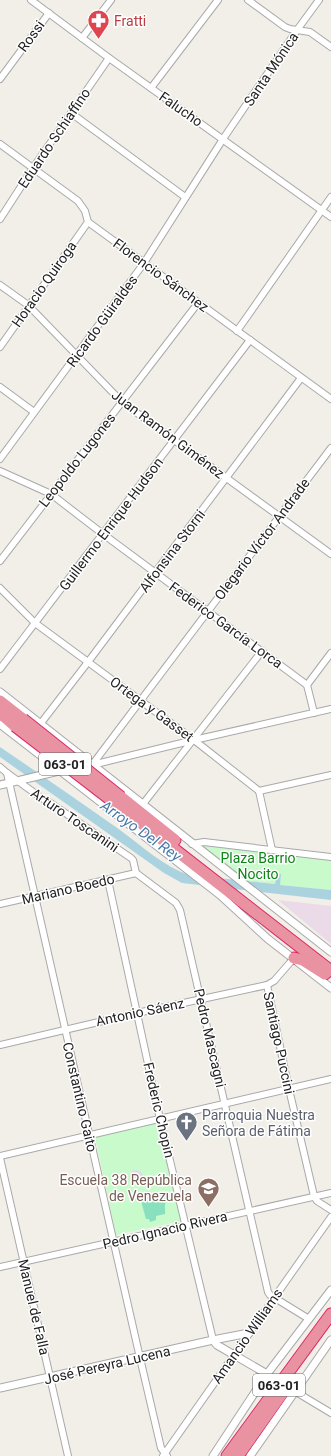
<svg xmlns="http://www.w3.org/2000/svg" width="331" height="1456" font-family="Roboto,sans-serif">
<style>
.industrial{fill:#ebdbe8}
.park{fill:#c8facc}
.pitch{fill:#88e0be}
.plaza{fill:#dddde8}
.water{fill:#aad3df}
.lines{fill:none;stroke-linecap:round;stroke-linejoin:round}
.minor-casing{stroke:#a9a9a9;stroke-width:8}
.tertiary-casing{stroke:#a9a9a9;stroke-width:9}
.motorway-casing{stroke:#dc2a67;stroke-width:13}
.minor{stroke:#fff;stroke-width:6}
.tertiary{stroke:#fff;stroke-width:7}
.motorway{stroke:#e892a2;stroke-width:11}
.motorway-bridge-casing{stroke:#dc2a67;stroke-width:13;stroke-linecap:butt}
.motorway-bridge{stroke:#e892a2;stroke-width:11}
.labels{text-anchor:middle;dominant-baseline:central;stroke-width:3;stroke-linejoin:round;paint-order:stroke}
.shield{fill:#fff;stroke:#646464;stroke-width:1}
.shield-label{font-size:13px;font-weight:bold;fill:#222}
.health-label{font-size:14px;fill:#be3a42;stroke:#fff;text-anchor:start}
.street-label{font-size:14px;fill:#222;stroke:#fff}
.park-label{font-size:14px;fill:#0c8416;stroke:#fff}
.worship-label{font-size:14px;fill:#5b616d;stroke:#fff;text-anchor:start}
.education-label{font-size:14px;fill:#785e54;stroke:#fff;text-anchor:end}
.water-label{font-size:15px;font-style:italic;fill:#4a7aab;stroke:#fff}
</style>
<rect width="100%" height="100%" fill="#f2efe9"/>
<path class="industrial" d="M278 900 331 906V944Z"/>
<g class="park">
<path d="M205 845 331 859V890L280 885 277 873 275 884 247 881 207 851 204 847Z"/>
<path d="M159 1123 181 1221 116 1235 95 1137Z"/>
</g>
<path class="pitch" d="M146 1191 150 1192 153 1195 169 1192 170 1199C162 1203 166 1208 165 1214L156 1216V1220L150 1222 149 1219H146L141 1201V1195Z"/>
<circle class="plaza" cx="136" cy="1177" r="7"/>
<path class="water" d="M0 747C40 774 80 802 120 830 142 846 163 866 189 875L275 884 277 873 281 874 280 885 331 890V900L182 883 164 873 0 757Z"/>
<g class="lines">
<defs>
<g id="minor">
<path d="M31 0 109 58 331 217"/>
<path d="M248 0 285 27 290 29 310 32 331 47"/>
<path d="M82 38 111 0"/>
<path d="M0 79 49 13"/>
<path d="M151 88 218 0"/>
<path d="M71 113 185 197"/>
<path d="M0 144 78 201 85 211 88 222 331 399"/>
<path d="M0 219 33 168 109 58"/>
<path d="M0 285 28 305 122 402 331 554"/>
<path d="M237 331 331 197"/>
<path d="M0 347 88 222"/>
<path d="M0 387 34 412"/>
<path d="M0 459 144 263 223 139 297 30 319 0"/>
<path d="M0 471 51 494 103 534 307 685 314 713"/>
<path d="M0 561 198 303"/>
<path d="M0 588 35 623 194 740 259 791 272 850"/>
<path d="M0 669 250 340"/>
<path d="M307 685 331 653"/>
<path d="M41 723 88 662 301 378"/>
<path d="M92 765 331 448"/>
<path d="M92 765 194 740 331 709"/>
<path d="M0 767 7 773 140 1358 161 1448 167 1456"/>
<path d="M7 773 40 797 52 804 131 858 133 860 136 873"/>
<path d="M259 791 331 775"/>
<path d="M143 804 262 651"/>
<path d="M192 844 204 842 331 857"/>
<path d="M136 873 176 903 180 910 268 1292 270 1295 309 1319"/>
<path d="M108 880 160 1119 213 1340"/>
<path d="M0 904 136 873"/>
<path d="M267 985 289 1089 314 1196 317 1201 331 1210"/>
<path d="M0 1045 137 1013 267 985 274 981 294 958"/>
<path d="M0 1156 331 1079"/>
<path d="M0 1158 68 1456"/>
<path d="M0 1267 331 1193"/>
<path d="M296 1392 331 1413"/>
<path d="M163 1456 331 1217"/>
</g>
<g id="tertiary">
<path d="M0 692 331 952"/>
<path d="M0 724 220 895 268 939 331 988"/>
<path d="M0 785 63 770"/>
<path d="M213 1340 249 1333"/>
<path d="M0 1388 213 1340 217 1345 267 1374"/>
<path d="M213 1456 267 1374 331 1290"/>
<path d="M250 1456 331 1340"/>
</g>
<g id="motorway">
<path d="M0 701 23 719"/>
<path d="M0 713 15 726"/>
<path d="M121 797 175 840"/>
<path d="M115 803 331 971"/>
<path d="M294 958 303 960 325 974"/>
<path d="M227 1456 331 1314"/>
<path d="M238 1456 288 1385"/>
</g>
</defs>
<use href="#minor" class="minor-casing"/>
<use href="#tertiary" class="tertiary-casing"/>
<use href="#motorway" class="motorway-casing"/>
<use href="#minor" class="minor"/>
<use href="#tertiary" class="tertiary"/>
<use href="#motorway" class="motorway"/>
<defs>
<g id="motorway-bridge">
<path d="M23 719 121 797"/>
<path d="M15 726 115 803"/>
</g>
</defs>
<use href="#motorway-bridge" class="motorway-bridge-casing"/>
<use href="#motorway-bridge" class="motorway-bridge"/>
</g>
<defs>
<symbol id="pharmacy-pin" viewBox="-11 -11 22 30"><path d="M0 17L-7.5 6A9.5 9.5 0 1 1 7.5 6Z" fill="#e0444e" stroke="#fff"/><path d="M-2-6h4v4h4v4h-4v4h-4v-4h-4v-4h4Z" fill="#fff"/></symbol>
<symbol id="church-pin" viewBox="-11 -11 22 30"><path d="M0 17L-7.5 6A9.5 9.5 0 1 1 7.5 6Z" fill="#6b7280" stroke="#fff"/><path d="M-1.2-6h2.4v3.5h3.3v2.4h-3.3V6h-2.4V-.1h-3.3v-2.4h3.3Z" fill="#fff"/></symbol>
<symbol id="school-pin" viewBox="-11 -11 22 30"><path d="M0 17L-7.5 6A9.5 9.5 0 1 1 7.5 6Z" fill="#8d6e63" stroke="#fff"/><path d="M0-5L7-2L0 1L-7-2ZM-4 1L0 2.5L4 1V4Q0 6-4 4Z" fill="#fff"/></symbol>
</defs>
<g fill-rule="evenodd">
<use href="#pharmacy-pin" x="86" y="8" width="25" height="34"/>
<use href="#church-pin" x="174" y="1110" width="25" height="34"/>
<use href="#school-pin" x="196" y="1176" width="25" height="34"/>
</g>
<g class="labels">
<g class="shield">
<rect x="39" y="753" width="52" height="22" rx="3"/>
<rect x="253" y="1374" width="52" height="22" rx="3"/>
</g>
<g class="shield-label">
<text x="65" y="764">063-01</text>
<text x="279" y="1385">063-01</text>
</g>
<g class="health-label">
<text x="114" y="21">Fratti</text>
</g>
<g class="street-label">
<text transform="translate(31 36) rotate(-54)">Rossi</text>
<text transform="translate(271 69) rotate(-56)">Santa Mónica</text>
<text transform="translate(181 109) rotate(35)">Falucho</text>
<text transform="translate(54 138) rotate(-56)">Eduardo Schiaffino</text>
<text transform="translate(161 275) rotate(36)">Florencio Sánchez</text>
<text transform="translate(44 284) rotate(-55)">Horacio Quiroga</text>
<text transform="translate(102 321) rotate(-54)">Ricardo Güiraldes</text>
<text transform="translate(168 434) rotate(37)">Juan Ramón Giménez</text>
<text transform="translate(77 460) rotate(-52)">Leopoldo Lugones</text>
<text transform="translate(111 524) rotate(-53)">Guillermo Enrique Hudson</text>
<text transform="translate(262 539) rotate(-53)">Olegario Víctor Andrade</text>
<text transform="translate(172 551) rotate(-53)">Alfonsina Storni</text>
<text transform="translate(226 625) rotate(36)">Federico García Lorca</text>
<text transform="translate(152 709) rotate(36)">Ortega y Gasset</text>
<text transform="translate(75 820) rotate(34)">Arturo Toscanini</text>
<text transform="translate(68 889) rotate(-13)">Mariano Boedo</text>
<text transform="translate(140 1012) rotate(-12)">Antonio Sáenz</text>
<text transform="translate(210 1038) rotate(77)">Pedro Mascagni</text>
<text transform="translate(279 1043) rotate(78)">Santiago Puccini</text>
<text transform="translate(80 1097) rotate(77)">Constantino Gaito</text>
<text transform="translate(159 1110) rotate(77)">Frederic Chopin</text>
<text transform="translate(165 1230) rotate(-13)">Pedro Ignacio Rivera</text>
<text transform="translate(34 1307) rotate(77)">Manuel de Falla</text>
<text transform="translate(247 1336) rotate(-55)">Amancio Williams</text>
<text transform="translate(107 1365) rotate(-13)">José Pereyra Lucena</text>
</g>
<g class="park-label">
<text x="258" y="858">Plaza Barrio<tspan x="258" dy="16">Nocito</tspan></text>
</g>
<g class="worship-label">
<text x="202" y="1115">Parroquia Nuestra<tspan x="202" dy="16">Señora de Fátima</tspan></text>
</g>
<g class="education-label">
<text x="192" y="1180">Escuela 38 República<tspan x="192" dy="16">de Venezuela</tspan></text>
</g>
<g class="water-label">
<text transform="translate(141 831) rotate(35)">Arroyo Del Rey</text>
</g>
</g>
</svg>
